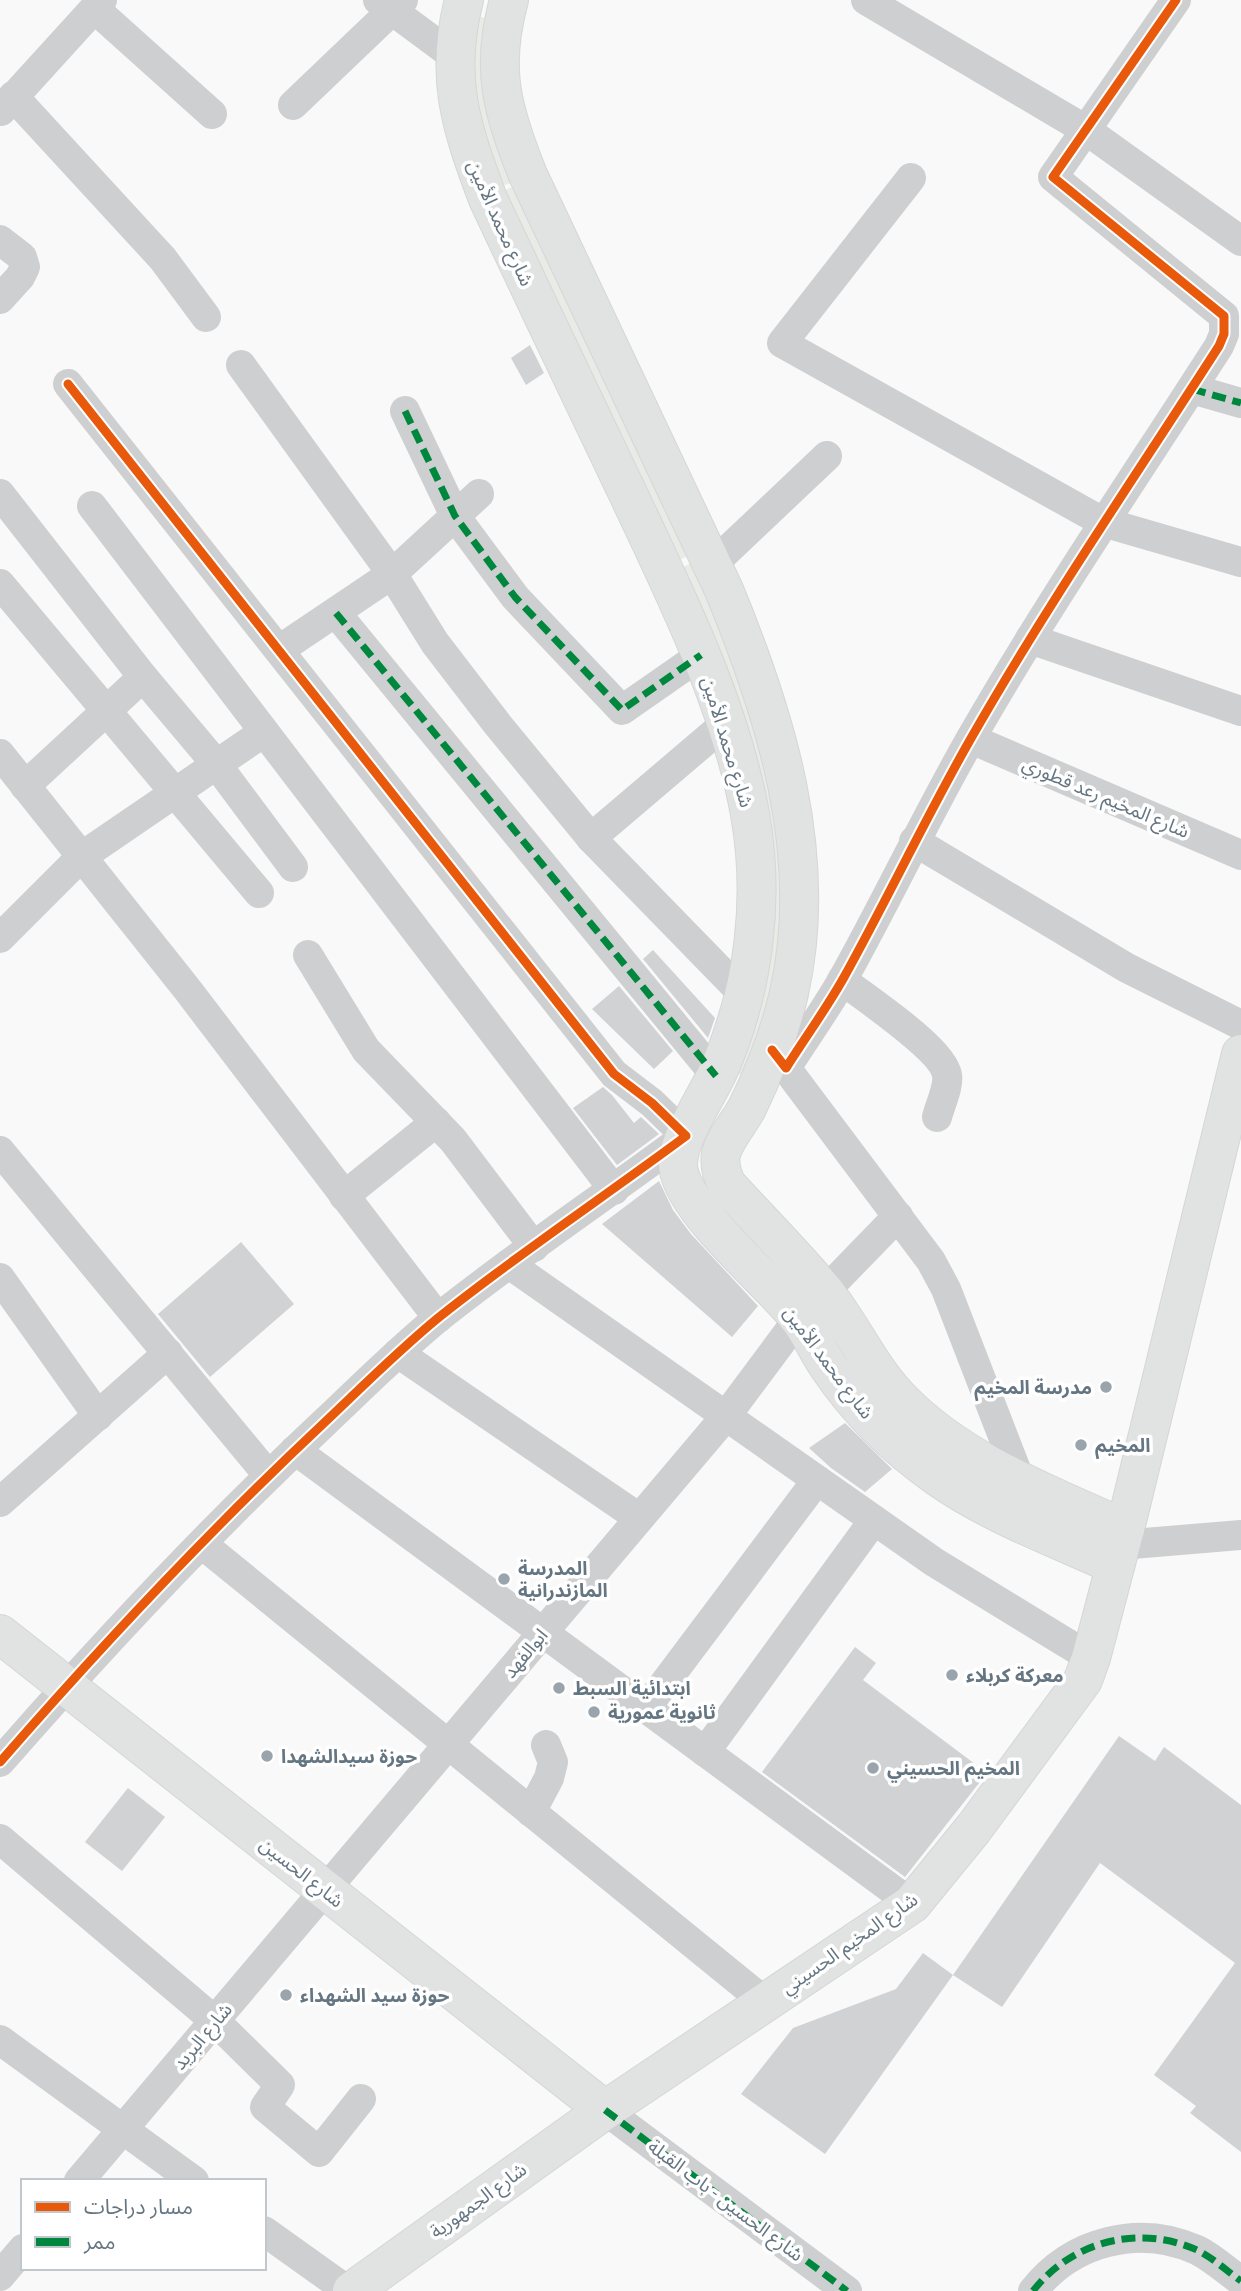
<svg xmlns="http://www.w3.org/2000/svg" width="1241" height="2291" font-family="Ubuntu,'Noto Sans Arabic',sans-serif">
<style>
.green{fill:#e8ebe6}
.building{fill:#d0d2d3}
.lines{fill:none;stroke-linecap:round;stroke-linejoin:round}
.major-casing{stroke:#d5d6d7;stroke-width:40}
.minor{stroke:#cecfd0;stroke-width:30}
.major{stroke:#e1e2e2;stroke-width:38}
.quiet{stroke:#00873e;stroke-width:7;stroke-dasharray:14 7;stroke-linecap:butt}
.cycleway-casing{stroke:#fff;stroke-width:13}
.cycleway{stroke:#e8590c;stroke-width:9}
.poi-dot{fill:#99a4ac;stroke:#fff;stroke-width:2.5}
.labels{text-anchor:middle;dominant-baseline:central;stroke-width:7;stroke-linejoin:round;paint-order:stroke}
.street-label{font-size:19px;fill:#657683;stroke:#fff}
.poi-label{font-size:19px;font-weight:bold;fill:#657683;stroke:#fff;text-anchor:start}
</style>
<rect width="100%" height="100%" fill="#f9f9f9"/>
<g class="green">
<path d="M474 15 488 19 513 182 500 187 475 116Z"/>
<path d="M514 186 690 555 677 561 501 192Z"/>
<path d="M693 562 720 628 761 750 785 851 781 951 748 1077 736 1073 767 952 681 568Z"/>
</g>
<g class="building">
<path d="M530 345 544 373 526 385 511 358Z"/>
<path d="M653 950 715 1018 708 1038 643 959Z"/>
<path d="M619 986 673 1051 654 1069 592 1009Z"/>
<path d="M603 1087 612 1095 634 1123 641 1117 659 1134 617 1165 573 1108Z"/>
<path d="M659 1181 673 1210 691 1234 758 1306 732 1337 602 1224Z"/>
<path d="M241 1242 294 1304 210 1377 158 1314Z"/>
<path d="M845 1423 892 1469 865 1492 831 1468 809 1448Z"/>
<path d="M855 1647 876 1663 863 1680 987 1773 905 1877 762 1772Z"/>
<path d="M1119 1736 1155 1761 1164 1747 1241 1805V2152L1190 2113 1196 2106 1154 2075 1235 1963 1100 1863 1002 2007 953 1975Z"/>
<path d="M128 1788 165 1817 122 1871 85 1842Z"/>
<path d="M923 1953 953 1975 825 2154 741 2094 793 2028 896 1989Z"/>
</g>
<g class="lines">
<defs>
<g id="major">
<path d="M464 0C444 77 461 127 488 199 535 299 582 398 630 498 677 598 730 704 750 814 765 899 754 986 721 1065 710 1092 679 1135 678 1163 677 1205 770 1281 798 1317 810 1332 817 1350 828 1366 857 1409 895 1447 938 1477 992 1515 1056 1538 1115 1565"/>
<path d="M509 0C490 69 502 110 528 175L724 590C776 716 820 856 789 993 780 1033 765 1071 747 1108 739 1123 725 1138 721 1154 719 1165 722 1175 727 1185 759 1220 793 1254 824 1291 853 1327 870 1370 904 1403 964 1463 1049 1494 1125 1529"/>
<path d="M0 1634 605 2110"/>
<path d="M352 2291 605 2110 912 1904 974 1828 1083 1680 1091 1658 1125 1529 1241 1054"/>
</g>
</defs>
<use href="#major" class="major-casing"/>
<g class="minor">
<path d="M378 0 455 57"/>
<path d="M866 0 1086 130 1241 241"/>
<path d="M95 9 212 114"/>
<path d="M13 96 163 259 206 317"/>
<path d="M293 105 403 0"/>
<path d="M1 111 102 0"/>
<path d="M911 178 782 343 1103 522 1241 562"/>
<path d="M0 240 22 257 25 267 20 277 0 299"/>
<path d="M241 365 392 574 435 643 498 725 591 838 744 995"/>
<path d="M1192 389 1241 403"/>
<path d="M405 411 455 516 515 597 622 710 701 655"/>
<path d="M0 494 143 677 217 765 293 867"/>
<path d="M92 506 614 1190"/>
<path d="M713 564 827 456"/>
<path d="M0 584 259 893"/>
<path d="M336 613 716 1076"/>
<path d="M1030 639 1241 711"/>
<path d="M279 650 392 574 479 494"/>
<path d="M971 739 1241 855"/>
<path d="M0 754 187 989 438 1318"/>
<path d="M25 786 143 677"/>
<path d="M591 838 725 724"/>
<path d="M914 841 1127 968 1241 1025"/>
<path d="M0 938 81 857 264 732"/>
<path d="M308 955 366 1050 453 1140 534 1247"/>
<path d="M842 980C865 998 943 1049 947 1075 949 1087 940 1105 937 1117"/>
<path d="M772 1050 786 1068C805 1038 826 1009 843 979 887 900 925 819 970 740 1047 605 1135 477 1219 346L1224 334V316L1053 177 1176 0"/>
<path d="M786 1068 931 1261 946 1289 1020 1480"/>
<path d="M0 1151 268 1475"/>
<path d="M344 1196 436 1122"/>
<path d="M509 1264 934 1562 1091 1658"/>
<path d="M0 1278 98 1416"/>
<path d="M398 1353 639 1518"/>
<path d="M295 1450 912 1904"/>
<path d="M0 1502 168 1353"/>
<path d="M202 1544 765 2002"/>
<path d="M1120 1545 1241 1535"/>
<path d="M646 1708 817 1480"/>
<path d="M705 1752 874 1520"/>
<path d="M0 1762C103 1644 211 1529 325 1422 362 1387 399 1350 438 1318 518 1254 604 1197 686 1136L652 1103 614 1074 68 384"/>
<path d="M531 1812 549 1778 553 1762 546 1745"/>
<path d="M0 1839 215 2021 280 2085 265 2107 319 2152 361 2099"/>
<path d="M0 2040 194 2181"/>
<path d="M605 2110 847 2291"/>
<path d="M79 2181 726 1416 799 1318 898 1216"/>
<path d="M264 2231 348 2291"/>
<path d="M0 2276 23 2249"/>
<path d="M1033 2291C1072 2241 1139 2224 1197 2250 1213 2258 1227 2271 1241 2281"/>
</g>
<use href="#major" class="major"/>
<g class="quiet">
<path d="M1192 389 1241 403"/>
<path d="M405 411 455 516 515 597 622 710 701 655"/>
<path d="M336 613 716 1076"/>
<path d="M605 2110 847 2291"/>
<path d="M1033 2291C1072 2241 1139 2224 1197 2250 1213 2258 1227 2271 1241 2281"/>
</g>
<defs>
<g id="cycleway">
<path d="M772 1050 786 1068C805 1038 826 1009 843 979 887 900 925 819 970 740 1047 605 1135 477 1219 346L1224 334V316L1053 177 1176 0"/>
<path d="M0 1762C103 1644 211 1529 325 1422 362 1387 399 1350 438 1318 518 1254 604 1197 686 1136L652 1103 614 1074 68 384"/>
</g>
</defs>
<use href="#cycleway" class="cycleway-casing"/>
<use href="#cycleway" class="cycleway"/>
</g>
<g class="poi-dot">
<circle cx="1106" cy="1387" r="7"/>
<circle cx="1081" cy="1445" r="7"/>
<circle cx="504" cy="1579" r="7"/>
<circle cx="952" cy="1675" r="7"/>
<circle cx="559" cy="1688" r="7"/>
<circle cx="594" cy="1712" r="7"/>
<circle cx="267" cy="1756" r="7"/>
<circle cx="873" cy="1768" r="7"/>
<circle cx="286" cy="1995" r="7"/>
</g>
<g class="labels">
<g class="street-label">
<text transform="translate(501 223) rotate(66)">شارع محمد الأمين</text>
<text transform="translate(728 742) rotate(73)">شارع محمد الأمين</text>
<text transform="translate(1106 797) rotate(23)">شارع المخيم رعد قطوري</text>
<text transform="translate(829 1362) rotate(53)">شارع محمد الأمين</text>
<text transform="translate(525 1653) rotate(-50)">ابوالفهد</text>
<text transform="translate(302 1872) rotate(38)">شارع الحسين</text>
<text transform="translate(849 1943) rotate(-35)">شارع المخيم الحسيني</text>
<text transform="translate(202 2036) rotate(-50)">شارع البريد</text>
<text transform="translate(478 2200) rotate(-36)">شارع الجمهورية</text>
<text transform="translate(726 2200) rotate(37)">شارع الحسين - باب القبلة</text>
</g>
<g class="poi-label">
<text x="1092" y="1387" text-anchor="end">مدرسة المخيم</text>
<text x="1095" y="1445">المخيم</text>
<text x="518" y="1568">المدرسة<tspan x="518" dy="22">المازندرانية</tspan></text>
<text x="966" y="1675">معركة كربلاء</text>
<text x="573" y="1688">ابتدائية السبط</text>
<text x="608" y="1712">ثانوية عمورية</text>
<text x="281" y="1756">حوزة سيدالشهدا</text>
<text x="887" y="1768">المخيم الحسيني</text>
<text x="300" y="1995">حوزة سيد الشهداء</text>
</g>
</g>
<rect x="21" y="2179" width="245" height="91" fill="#ffffff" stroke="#c1c8cd" stroke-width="2"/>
<rect x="35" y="2202" width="35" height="10" fill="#e8590c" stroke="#c1c8cd" stroke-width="2"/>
<text x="84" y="2214" font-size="21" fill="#657683">مسار دراجات</text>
<rect x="35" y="2237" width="35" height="10" fill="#00873e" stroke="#c1c8cd" stroke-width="2"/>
<text x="84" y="2249" font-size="21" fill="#657683">ممر</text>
</svg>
